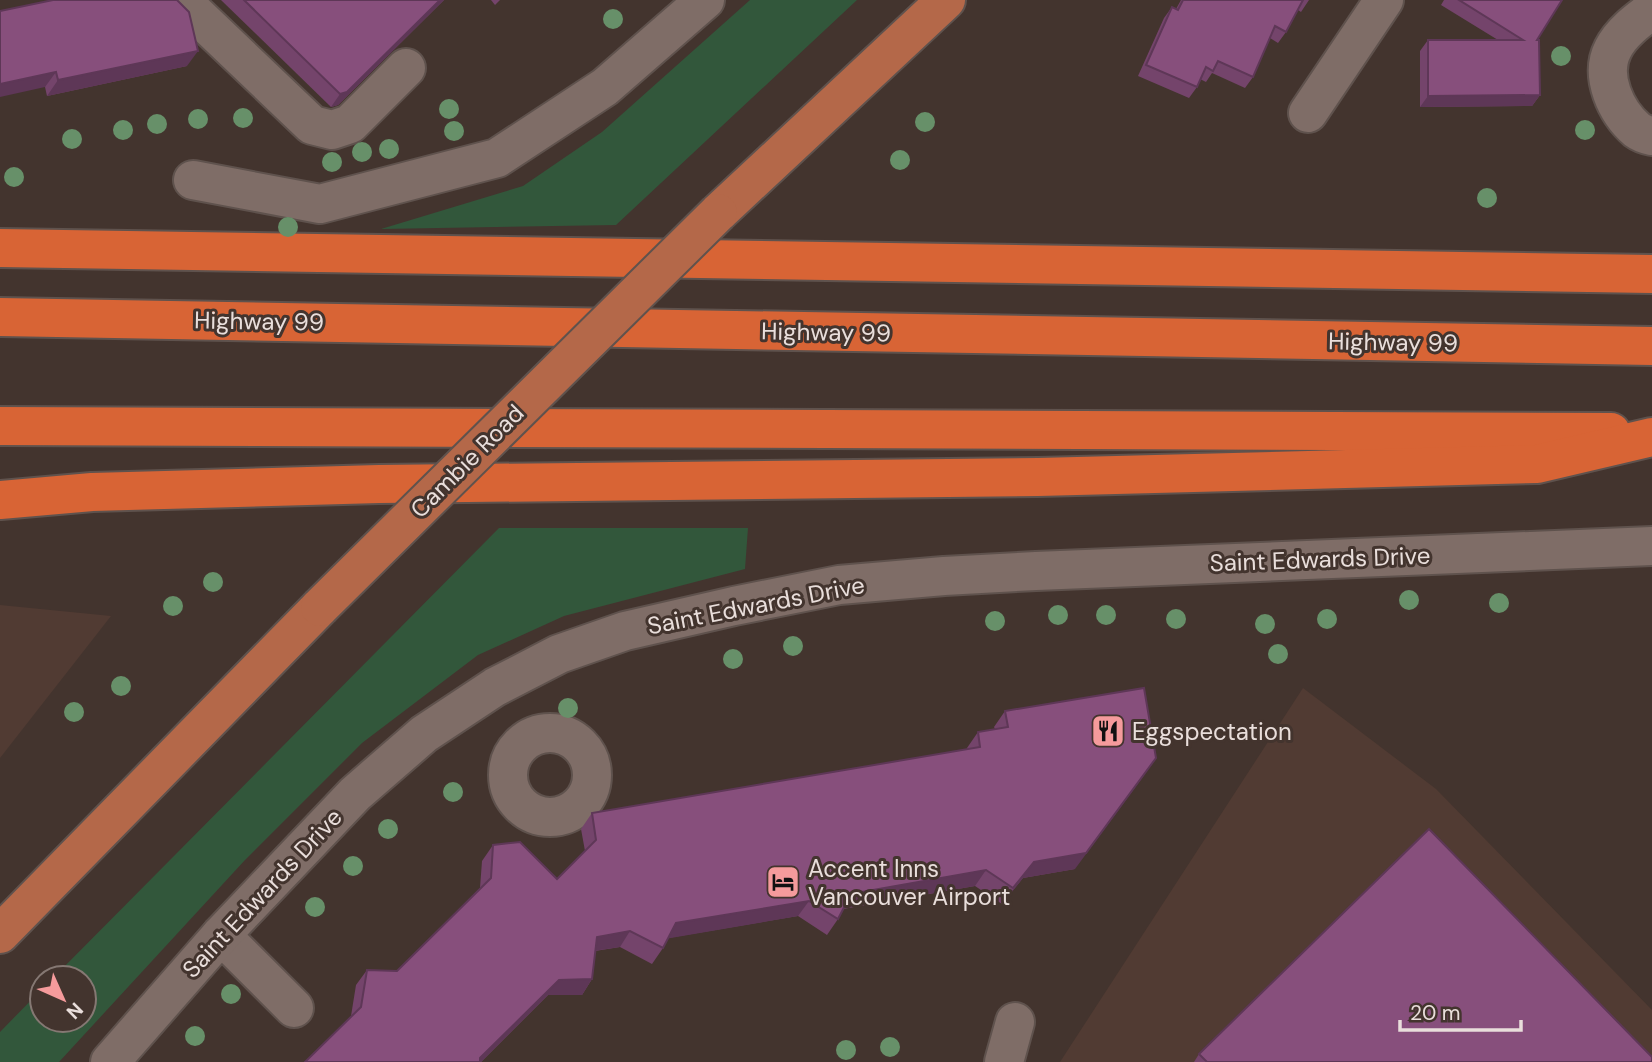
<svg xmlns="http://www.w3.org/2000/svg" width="1652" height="1062" font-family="'DM Sans',sans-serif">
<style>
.built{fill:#513b33}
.green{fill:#32573b}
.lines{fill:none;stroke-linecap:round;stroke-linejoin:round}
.minor-casing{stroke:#5f524d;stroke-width:42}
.major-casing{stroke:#5f524d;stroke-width:42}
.highway-casing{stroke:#5f524d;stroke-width:42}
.minor{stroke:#7f6d67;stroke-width:38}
.major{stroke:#b46849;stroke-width:38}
.highway{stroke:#d86435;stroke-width:38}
.major-bridge-casing{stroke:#5f524d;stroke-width:42;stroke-linecap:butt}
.major-bridge{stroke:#b46849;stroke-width:38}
.tree{fill:#679069}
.wall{fill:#74446b}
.shaded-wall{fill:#5e3757}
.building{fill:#874f7c;stroke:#5e3757;stroke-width:2}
.labels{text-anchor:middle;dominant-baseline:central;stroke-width:6;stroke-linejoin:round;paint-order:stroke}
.street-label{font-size:24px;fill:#e9dedb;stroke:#43342e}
.poi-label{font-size:24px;fill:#e9dedb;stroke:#43342e;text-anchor:start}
</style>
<rect width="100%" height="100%" fill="#43342e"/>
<g class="built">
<path d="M0 605 111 616 0 758Z"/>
<path d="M1303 688 1436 789 1652 1010V1062H1060Z"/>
</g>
<g class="green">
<path d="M750 0H857L616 225 381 229 523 186 602 132Z"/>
<path d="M499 528H748L745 569 564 616 478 655 362 743 245 860 59 1062H0V1032L42 989V1020H84V978H53Z"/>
</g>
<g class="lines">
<defs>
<g id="minor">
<path d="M181 0 312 125 332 130 350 124 406 68"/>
<path d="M1652 10C1637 21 1621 33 1613 49 1599 76 1616 112 1637 130 1641 133 1647 135 1652 136"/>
<path d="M1308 113 1384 0"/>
<path d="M193 180 320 204 497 158 605 87 705 0"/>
<circle cx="550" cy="775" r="42"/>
<path d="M221 935 294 1008"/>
<path d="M110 1062 221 935 355 794 424 734 495 687 559 654 625 631 734 606 839 585 944 576 1036 571 1652 546"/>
<path d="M1004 1062 1015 1022"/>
</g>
<g id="major">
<path d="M718 213 946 0"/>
<path d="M0 934 320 607"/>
</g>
<g id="highway">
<path d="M0 248 1652 274"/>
<path d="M0 317 1652 346"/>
<path d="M0 426 1611 432"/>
<path d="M0 500 92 492 379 484 1038 477 1537 464 1652 437"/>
</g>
</defs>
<use href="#minor" class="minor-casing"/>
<use href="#major" class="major-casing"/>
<use href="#highway" class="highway-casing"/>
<use href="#minor" class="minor"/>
<use href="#major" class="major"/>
<use href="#highway" class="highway"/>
<defs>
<path id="major-bridge" d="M320 607 718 213"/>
</defs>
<use href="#major-bridge" class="major-bridge-casing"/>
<use href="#major-bridge" class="major-bridge"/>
</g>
<g class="tree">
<circle cx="613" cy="19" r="10"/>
<circle cx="1561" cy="56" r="10"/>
<circle cx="449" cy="109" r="10"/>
<circle cx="243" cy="118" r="10"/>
<circle cx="198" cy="119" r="10"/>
<circle cx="925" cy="122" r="10"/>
<circle cx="157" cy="124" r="10"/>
<circle cx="123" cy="130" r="10"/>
<circle cx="1585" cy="130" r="10"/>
<circle cx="454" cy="131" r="10"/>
<circle cx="72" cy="139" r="10"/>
<circle cx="389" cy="149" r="10"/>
<circle cx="362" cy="152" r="10"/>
<circle cx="900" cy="160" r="10"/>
<circle cx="332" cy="162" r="10"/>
<circle cx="14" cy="177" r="10"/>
<circle cx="1487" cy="198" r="10"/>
<circle cx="288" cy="227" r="10"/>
<circle cx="213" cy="582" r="10"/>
<circle cx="1409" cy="600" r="10"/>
<circle cx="1499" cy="603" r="10"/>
<circle cx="173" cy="606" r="10"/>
<circle cx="1058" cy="615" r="10"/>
<circle cx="1106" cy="615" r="10"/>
<circle cx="1176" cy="619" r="10"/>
<circle cx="1327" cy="619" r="10"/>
<circle cx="995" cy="621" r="10"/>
<circle cx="1265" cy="624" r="10"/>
<circle cx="793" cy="646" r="10"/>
<circle cx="1278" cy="654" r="10"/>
<circle cx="733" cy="659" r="10"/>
<circle cx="121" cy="686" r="10"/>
<circle cx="568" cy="708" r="10"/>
<circle cx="74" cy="712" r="10"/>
<circle cx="453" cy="792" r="10"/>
<circle cx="388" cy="829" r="10"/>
<circle cx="353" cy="866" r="10"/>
<circle cx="315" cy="907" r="10"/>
<circle cx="231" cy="994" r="10"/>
<circle cx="195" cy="1036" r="10"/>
<circle cx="890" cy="1047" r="10"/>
<circle cx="846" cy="1050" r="10"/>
</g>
<g class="wall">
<path d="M53 0 187 66 47 96 45 87Z"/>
<path d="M221 0H444L338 105 331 107Z"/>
<path d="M491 0H500L495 5Z"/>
<path d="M1181 0H1309L1301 12 1298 10 1286 32 1278 43 1270 38 1253 77 1245 88 1212 73 1206 82 1200 79 1197 87 1189 98 1138 76 1164 18 1172 7 1176 9Z"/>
<path d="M1444 0H1562L1537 40 1540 95 1532 106 1420 107V51L1428 40H1498L1441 5Z"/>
<path d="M1005 711 1075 869 1023 878 1002 904 975 886 843 909 838 919 827 935 798 916 668 938 663 948 652 964 620 947 595 951 592 979 582 995H548L481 1062H305L351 1016 356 985 367 970 397 971 480 888 482 861 493 845 557 879 585 851 581 829 592 813 967 749V748L978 732 995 729 994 727Z"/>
<path d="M1199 1054 1652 1062H1194Z"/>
</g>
<g class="shaded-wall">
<path d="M440 0H444L338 105 331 107 340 94Z"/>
<path d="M198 51 187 66 47 96 58 80Z"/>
<path d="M56 72 45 87 0 97V84Z"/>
<path d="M1540 95 1532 106 1420 107 1428 96Z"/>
<path d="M1145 774 1075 869 1023 878 1002 904 1034 862Z"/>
<path d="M986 870 975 886 840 909 851 894Z"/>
<path d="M809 901 798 916 665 939 676 923Z"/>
<path d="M630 931 620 947 586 952 597 937Z"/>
<path d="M592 979 582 995H548L481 1062H477L559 980Z"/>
</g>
<g class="building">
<path d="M53 0H177L189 12 198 51 58 80 56 72 0 84V11Z"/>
<path d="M244 0H440L347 92 340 94Z"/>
<path d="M1183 0H1303L1286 32 1275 26 1253 77 1218 61 1213 71 1206 67 1197 87 1146 65 1172 7 1178 10Z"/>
<path d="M1459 0H1562L1537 40H1539L1540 95 1428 96V40H1523Z"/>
<path d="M1144 688 1156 758 1086 853 1034 862 1013 888 986 870 851 894 838 919 809 901 676 923 663 948 630 931 597 937 592 979 559 980 480 1058V1062H305L361 1007 367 970 397 971 491 878 493 845 520 842 557 879 596 840 592 813 980 747 978 732 1008 727 1005 711Z"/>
<path d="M1429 829 1652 1057V1062H1207L1199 1054Z"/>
</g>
<defs>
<symbol id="restaurant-square" viewBox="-11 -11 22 22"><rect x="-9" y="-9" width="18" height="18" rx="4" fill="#f59b9c" stroke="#43342e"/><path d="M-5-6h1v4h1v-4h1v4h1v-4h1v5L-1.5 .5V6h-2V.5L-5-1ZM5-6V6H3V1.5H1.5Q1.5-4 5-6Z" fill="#111"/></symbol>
<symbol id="hotel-square" viewBox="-11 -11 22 22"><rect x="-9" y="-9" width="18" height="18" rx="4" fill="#f59b9c" stroke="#43342e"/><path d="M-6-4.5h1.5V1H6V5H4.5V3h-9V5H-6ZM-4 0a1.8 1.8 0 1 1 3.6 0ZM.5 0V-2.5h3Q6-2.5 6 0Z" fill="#111"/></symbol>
</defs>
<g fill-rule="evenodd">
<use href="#restaurant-square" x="1089" y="712" width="38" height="38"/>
<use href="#hotel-square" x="764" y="863" width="38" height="38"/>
</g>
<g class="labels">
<g class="street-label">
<text transform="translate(259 321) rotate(1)">Highway 99</text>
<text transform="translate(826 332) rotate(1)">Highway 99</text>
<text transform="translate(1393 342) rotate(1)">Highway 99</text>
<text transform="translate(467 461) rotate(-45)">Cambie Road</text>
<text transform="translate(1320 559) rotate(-2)">Saint Edwards Drive</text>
<text transform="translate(756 605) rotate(-11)">Saint Edwards Drive</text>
<text transform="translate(262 893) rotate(-47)">Saint Edwards Drive</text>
</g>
<g class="poi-label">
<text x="1132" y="731">Eggspectation</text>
<text x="808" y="868">Accent Inns<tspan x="808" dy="28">Vancouver Airport</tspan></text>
</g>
</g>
<g transform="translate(63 999) rotate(135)"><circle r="33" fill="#43342e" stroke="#857873" stroke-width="2"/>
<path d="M0-5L12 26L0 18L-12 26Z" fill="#f59b9c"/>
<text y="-10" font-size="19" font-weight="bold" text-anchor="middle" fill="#e9dedb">N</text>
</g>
<path d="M1400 1020v10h121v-10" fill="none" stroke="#e9dedb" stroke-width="3.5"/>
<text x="1410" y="1020" font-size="21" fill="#e9dedb" stroke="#43342e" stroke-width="5" paint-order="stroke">20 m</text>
</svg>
